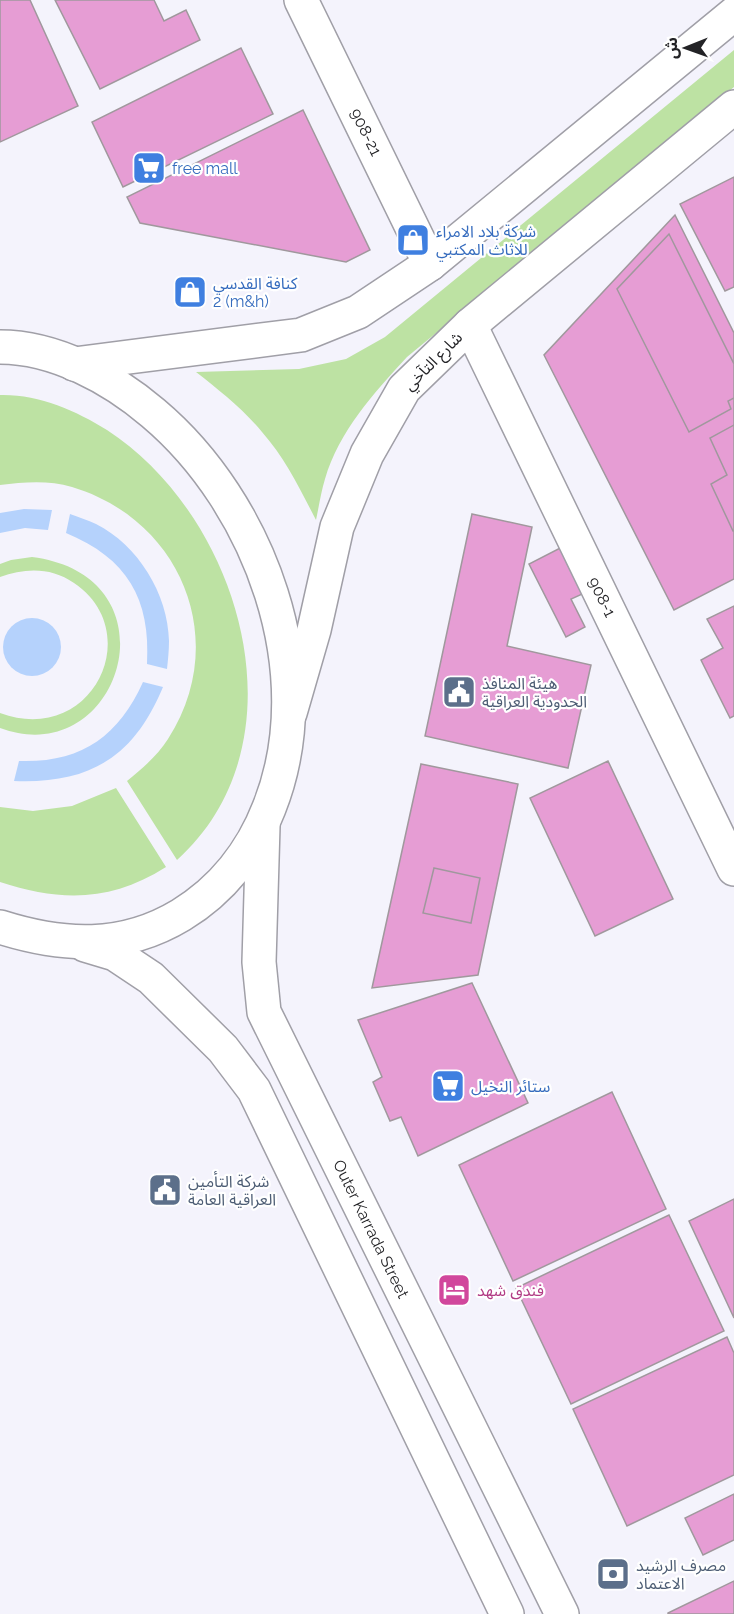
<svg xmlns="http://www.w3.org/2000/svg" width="734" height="1614" font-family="Raleway,'Noto Sans Arabic',sans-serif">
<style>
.green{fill:#bde2a3}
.water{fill:#b5d2fc}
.building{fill:#e69dd4;stroke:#a0989d;stroke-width:1.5}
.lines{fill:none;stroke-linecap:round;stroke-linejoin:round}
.street-casing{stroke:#a09fa7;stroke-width:36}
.primary-casing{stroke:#a09fa7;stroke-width:36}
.street{stroke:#fff;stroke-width:33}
.primary{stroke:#fff;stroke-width:33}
.labels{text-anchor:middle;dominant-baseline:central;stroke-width:4.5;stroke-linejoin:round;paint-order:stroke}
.street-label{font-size:16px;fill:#232326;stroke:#fff}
.shop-label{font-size:16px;fill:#366cbe;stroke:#fff;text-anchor:start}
.service-label{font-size:16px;fill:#4e5e75;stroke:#fff;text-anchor:start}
.hotel-label{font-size:16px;fill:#b23c85;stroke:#fff;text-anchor:start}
</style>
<rect width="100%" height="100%" fill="#f4f3fc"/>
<g class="green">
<path d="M734 50V87L407 357C374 393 339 431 325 479 321 492 319 506 316 520 300 489 285 458 262 432 243 409 219 390 196 372L299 369 346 359 385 337Z"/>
<path d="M0 395C38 394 75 410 107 430 241 517 308 742 177 860L127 781C142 769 158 755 168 739 231 641 182 520 72 487 49 480 24 482 0 485Z"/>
<path d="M32 557C181 576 121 773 0 728V713C92 747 147 632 74 583 51 567 25 568 0 577V564L11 560Z"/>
<path d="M116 788 166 867C111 902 61 902 0 882V807L33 811 72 806Z"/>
</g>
<g class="water">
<path d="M24 509 52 510 48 530 25 528 0 533V513Z"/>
<path d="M70 514C78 517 88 520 96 524 138 545 168 594 169 641 169 650 168 660 167 669L147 664C151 599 127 558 66 533Z"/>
<circle cx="32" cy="647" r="29"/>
<path d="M143 682 163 687C134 757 90 784 14 781L19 761C81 763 118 737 143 682Z"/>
</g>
<g class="building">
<path d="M0 0H30L78 106 0 142Z"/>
<path d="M55 0H154L164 21 186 10 200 40 100 89Z"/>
<path d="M241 48 273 114 123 187 92 122Z"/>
<path d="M303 110 370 250 346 262 140 223 127 197Z"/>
<path d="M734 177V287L725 291 680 204Z"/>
<path d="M675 215 734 333V579L674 610 544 355Z"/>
<path d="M669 234 734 364V398L728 401 731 409 689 432 617 289Z"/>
<path d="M734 425V531H733L711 484 727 475 710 438Z"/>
<path d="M472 514 532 527 507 646 591 665 568 768 425 736Z"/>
<path d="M566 545 589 591 571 599 585 627 566 637 529 564Z"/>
<path d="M734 606V716L730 718 701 660 723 648 707 619Z"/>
<path d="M608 761 673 899 595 936 530 798Z"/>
<path d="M421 764 518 784 478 975 372 988Z"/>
<path d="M434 868 480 878 471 923 423 913Z"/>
<path d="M472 983 528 1103 418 1156 401 1117 390 1121 373 1082 382 1077 358 1020Z"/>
<path d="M612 1092 666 1209 513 1281 459 1165Z"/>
<path d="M734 1199V1318L689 1221Z"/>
<path d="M669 1215 724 1331 571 1404 516 1288Z"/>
<path d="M727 1337 734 1353V1475L627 1526 573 1409Z"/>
<path d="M734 1494V1540L703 1555 685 1518Z"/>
<path d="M734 1581V1614H668V1613Z"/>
</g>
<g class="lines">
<defs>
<g id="street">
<path d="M301 0 430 264"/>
<path d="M470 325 734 869"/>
<path d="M74 364 301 335 358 312 430 264 734 14"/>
<path d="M290 713 314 630 337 527 367 454 404 389 470 325 734 107"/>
</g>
<g id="primary">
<path d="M0 347C55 347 112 378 153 413 260 503 323 673 269 808 252 852 222 890 181 915 123 950 63 947 0 927"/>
<path d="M263 826 259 962 264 1012 562 1614"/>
<path d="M85 945 115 954 151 978 223 1049 254 1090 507 1614"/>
</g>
</defs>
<use href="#street" class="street-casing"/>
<use href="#primary" class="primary-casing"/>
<use href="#street" class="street"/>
<use href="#primary" class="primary"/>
</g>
<defs>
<symbol id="supermarket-square" viewBox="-11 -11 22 22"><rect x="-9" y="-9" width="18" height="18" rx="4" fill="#3f7fe0" stroke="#fff"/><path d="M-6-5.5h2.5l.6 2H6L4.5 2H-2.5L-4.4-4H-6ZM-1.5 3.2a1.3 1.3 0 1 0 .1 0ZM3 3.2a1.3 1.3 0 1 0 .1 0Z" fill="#fff"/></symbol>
<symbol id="shop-square" viewBox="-11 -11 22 22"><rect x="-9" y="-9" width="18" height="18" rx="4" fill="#3f7fe0" stroke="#fff"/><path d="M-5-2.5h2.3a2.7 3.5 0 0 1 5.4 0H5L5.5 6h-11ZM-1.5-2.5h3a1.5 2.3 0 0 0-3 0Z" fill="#fff"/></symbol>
<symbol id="civic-square" viewBox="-11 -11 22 22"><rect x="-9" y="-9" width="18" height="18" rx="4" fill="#5c6f8a" stroke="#fff"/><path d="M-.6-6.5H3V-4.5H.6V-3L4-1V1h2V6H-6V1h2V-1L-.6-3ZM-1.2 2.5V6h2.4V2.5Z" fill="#fff"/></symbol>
<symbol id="hotel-square" viewBox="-11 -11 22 22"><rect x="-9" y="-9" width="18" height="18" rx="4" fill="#d1479c" stroke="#fff"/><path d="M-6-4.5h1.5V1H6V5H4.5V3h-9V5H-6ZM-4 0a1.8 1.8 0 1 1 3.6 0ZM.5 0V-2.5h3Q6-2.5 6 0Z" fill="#fff"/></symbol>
<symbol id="bank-square" viewBox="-11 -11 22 22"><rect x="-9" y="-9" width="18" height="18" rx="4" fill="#5c6f8a" stroke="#fff"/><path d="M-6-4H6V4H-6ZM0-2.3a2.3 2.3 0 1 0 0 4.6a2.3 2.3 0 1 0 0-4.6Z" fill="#fff"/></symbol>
</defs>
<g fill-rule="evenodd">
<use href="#supermarket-square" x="130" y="149" width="38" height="38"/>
<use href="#shop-square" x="394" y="221" width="38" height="38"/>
<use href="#shop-square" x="171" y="273" width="38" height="38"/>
<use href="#civic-square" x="440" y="673" width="38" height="38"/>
<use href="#supermarket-square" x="429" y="1067" width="38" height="38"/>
<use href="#civic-square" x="146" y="1171" width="38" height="38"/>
<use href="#hotel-square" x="435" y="1271" width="38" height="38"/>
<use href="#bank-square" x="594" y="1555" width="38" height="38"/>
</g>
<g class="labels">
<g class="street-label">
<text transform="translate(366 132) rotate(64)">908-21</text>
<text transform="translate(433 361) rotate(-45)">شارع التآخي</text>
<text transform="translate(602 597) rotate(64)">908-1</text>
<text transform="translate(371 1229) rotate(64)">Outer Karrada Street</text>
</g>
<g class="shop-label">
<text x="172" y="168">free mall</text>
<text x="436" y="231">شركة بلاد الامراء<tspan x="436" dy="18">للاثاث المكتبي</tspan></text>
<text x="213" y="283">كنافة القدسي<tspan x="213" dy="18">2 (m&amp;h)</tspan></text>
<text x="471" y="1086">ستائر النخيل</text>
</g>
<g class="service-label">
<text x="482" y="683">هيئة المنافذ<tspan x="482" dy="18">الحدودية العراقية</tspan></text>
<text x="188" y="1181">شركة التأمين<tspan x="188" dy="18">العراقية العامة</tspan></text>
<text x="636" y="1565">مصرف الرشيد<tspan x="636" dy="18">الاعتماد</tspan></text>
</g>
<g class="hotel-label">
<text x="477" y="1290">فندق شهد</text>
</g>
</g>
<g transform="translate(686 48) rotate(269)" stroke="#ffffff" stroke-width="4.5" paint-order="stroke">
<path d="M0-4.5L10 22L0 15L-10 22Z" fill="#232326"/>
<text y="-9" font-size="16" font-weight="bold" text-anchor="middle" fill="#232326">ش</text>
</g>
</svg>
